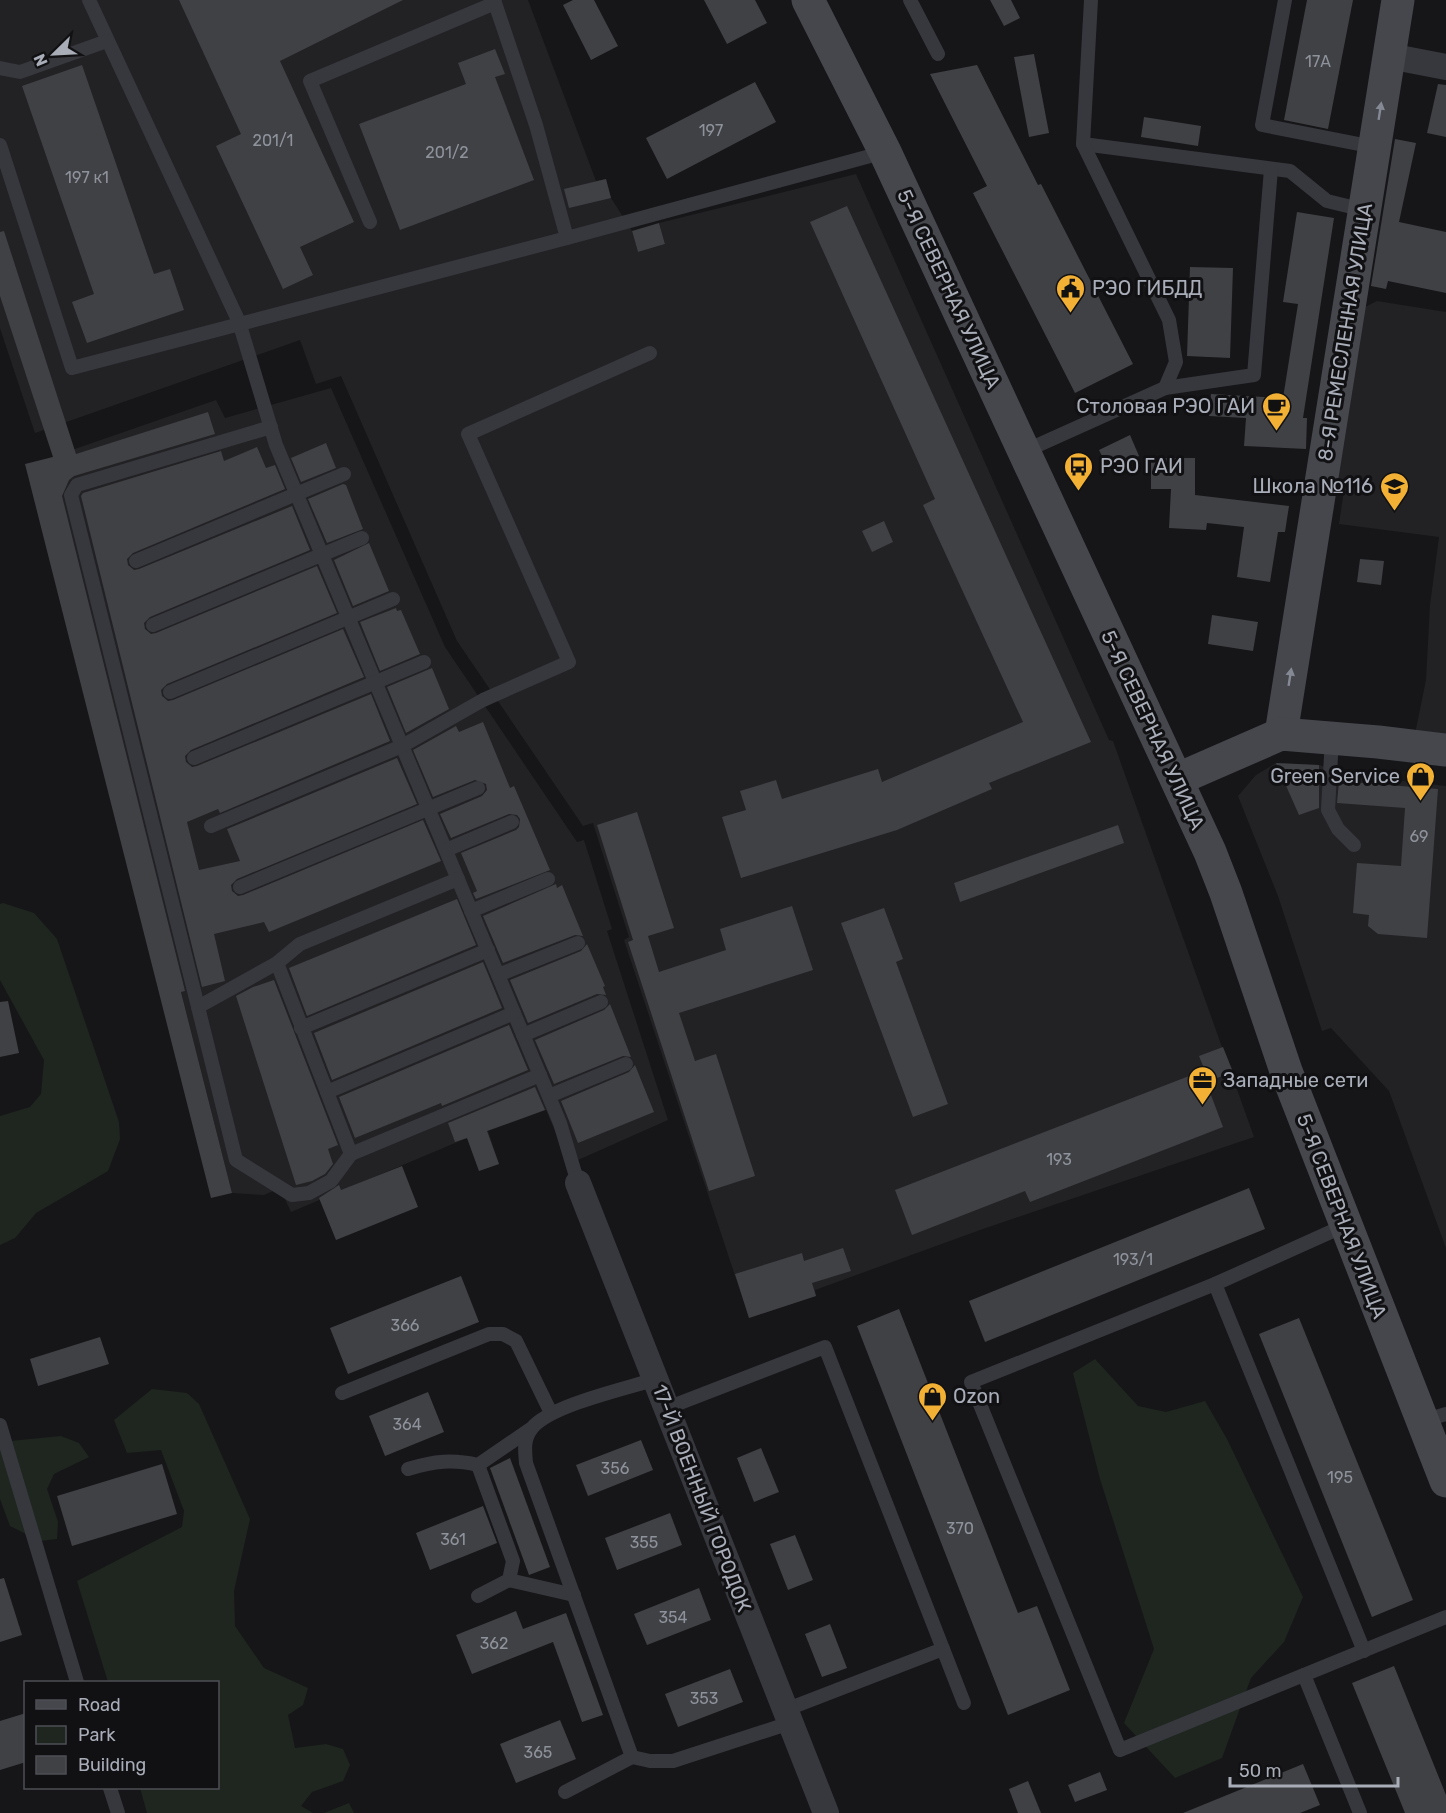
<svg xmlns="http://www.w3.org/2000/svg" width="1446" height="1813" font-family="Rubik,sans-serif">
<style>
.built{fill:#222225}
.green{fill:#1e261f}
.building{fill:#404145}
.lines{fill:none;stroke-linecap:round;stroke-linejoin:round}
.lane{stroke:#37383d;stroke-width:14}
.street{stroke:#37383d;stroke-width:26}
.secondary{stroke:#45474d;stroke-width:33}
.oneway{fill:#858993}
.labels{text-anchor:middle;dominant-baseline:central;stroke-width:6;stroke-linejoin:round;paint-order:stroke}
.number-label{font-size:16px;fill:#8e929b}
.poi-label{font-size:20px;fill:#a8adb8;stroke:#111113;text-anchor:start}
.street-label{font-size:20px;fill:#a8adb8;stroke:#111113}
</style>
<rect width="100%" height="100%" fill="#161618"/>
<g class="built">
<path d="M0 0H528L596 181 606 179 611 198 632 231 638 252 665 244 659 223 856 174 1109 740 1113 741 1254 1137 980 1230 815 1290 816 1296 749 1318 624 940 629 937 593 823 583 826 457 641 341 376 316 384 300 340 35 433 0 328Z"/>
<path d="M1377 301 1446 312V737L1415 734 1426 680 1430 605 1439 537 1339 524 1343 497 1334 478 1363 308Z"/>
<path d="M331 388 445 647 577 842 584 840 612 929 607 931 668 1120 569 1164 546 1110 488 1131 499 1164 479 1171 467 1138 291 1212 280 1188 264 1195 232 1193 46 459 216 400 225 418Z"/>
<path d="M1276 763 1319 765 1359 776 1446 786V1248L1389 1091 1331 1028 1322 1031 1278 896 1238 796 1256 775Z"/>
</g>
<g class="green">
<path d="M3 903 34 913 57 939 119 1122 120 1139 108 1171 36 1213 15 1238 0 1245V1116L30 1107 41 1094 44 1060 0 980V904Z"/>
<path d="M1095 1359 1138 1406 1166 1412 1205 1401 1227 1439 1303 1597 1284 1642 1251 1678 1222 1758 1175 1778 1124 1723 1154 1649 1100 1479 1073 1373Z"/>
<path d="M152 1389 187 1393 199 1404 250 1519 234 1591 235 1626 264 1668 308 1688 303 1705 288 1715 295 1748 326 1744 343 1749 350 1765 343 1781 312 1792 301 1806 313 1813H147L140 1788H218V1682H108L77 1581 182 1527 184 1511 161 1450 127 1453 114 1420Z"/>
<path d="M61 1436 79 1443 89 1457 54 1474 47 1489 58 1522 57 1539 40 1541 10 1526 0 1499V1442Z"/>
<path d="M349 1803 354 1813H324Z"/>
</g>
<g class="building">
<path d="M179 0H403L280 61 354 222 300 247 313 275 283 289 216 146 241 134Z"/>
<path d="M573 0H594L618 46 591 60 563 5Z"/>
<path d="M704 0H755L767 23 727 44Z"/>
<path d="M990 0H1011L1020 18 1004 26Z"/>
<path d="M1307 0H1353L1328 129 1284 120Z"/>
<path d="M495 49 505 74 495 77 534 180 400 230 359 124 466 84 458 63Z"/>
<path d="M1034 54 1049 133 1029 137 1014 57Z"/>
<path d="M82 65 154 274 170 269 184 310 87 343 72 302 94 294 22 86Z"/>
<path d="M977 65 1038 185 1041 184 1133 364 1075 393 973 193 987 186 930 74Z"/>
<path d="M755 82 776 122 667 179 646 138Z"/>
<path d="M1438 84 1446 85V137L1427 133Z"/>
<path d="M1144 117 1201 126 1198 146 1141 137Z"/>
<path d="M1395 139 1416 143 1399 222 1446 232V293L1388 281 1386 289 1371 286Z"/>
<path d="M606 179 611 198 569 208 564 189Z"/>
<path d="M847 206 1091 742 989 783 992 789 897 830 741 878 722 817 746 810 740 791 776 780 782 799 878 769 882 782 1023 722 923 505 935 499 810 222Z"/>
<path d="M1297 212 1334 218 1303 418H1307L1306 449 1244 446 1246 418 1209 416 1211 394 1283 398 1298 304 1283 302Z"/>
<path d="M659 223 665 244 638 252 632 231Z"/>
<path d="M4 231 76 454 208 412 215 434 74 476 69 480 62 496 185 991 181 992 232 1193 211 1198 25 464 53 457 0 296V232Z"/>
<path d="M1190 267 1233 268 1230 358 1187 356Z"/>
<path d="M1130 435 1139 456 1109 470 1099 450Z"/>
<path d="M326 443 336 468 301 482 291 458Z"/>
<path d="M257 447 266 468 275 465 285 489 133 553 127 559 128 565 134 570 139 569 292 506 310 550 150 617 144 623 145 629 151 634 156 633 317 566 337 613 167 684 161 690 162 696 168 701 173 700 343 629 364 677 191 750 185 756 186 762 192 767 197 766 371 694 390 741 220 813 218 809 187 822 199 870 240 861 227 829 397 758 417 804 237 879 231 885 232 891 238 896 243 895 423 820 441 861 269 932 264 922 214 934 225 981 202 987 81 496 83 493 221 451 224 461Z"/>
<path d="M1151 458H1195V495L1289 506 1285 532H1278L1270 582 1237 577 1244 527 1207 523 1206 530 1169 528 1171 489H1151Z"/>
<path d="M343 484 346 485 363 529 327 543 308 499Z"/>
<path d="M884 521 893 542 872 552 862 531Z"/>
<path d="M369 543 389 591 353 606 334 560Z"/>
<path d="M1360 559 1384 561 1381 585 1357 582Z"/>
<path d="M396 608 397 611 401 610 420 654 380 671 360 622Z"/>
<path d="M1212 615 1258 622 1253 651 1208 644Z"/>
<path d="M432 668 449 709 406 733 387 687Z"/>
<path d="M483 722 510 788 514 786 550 870 476 899 473 893 477 891 461 853 516 830 519 827 520 819 517 815 509 814 451 838 440 814 482 796 487 790 486 784 475 780 433 797 413 750 456 726 459 732Z"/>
<path d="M1276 763 1319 765V808L1299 815Z"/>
<path d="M1339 781 1438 789 1427 938 1378 934 1368 926 1369 915 1353 913 1357 863 1401 866 1405 808 1337 803Z"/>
<path d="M637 812 674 928 648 936 659 972 726 950 720 929 792 906 813 970 679 1013 695 1061 716 1054 755 1176 709 1191 628 942 633 940 597 825Z"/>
<path d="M1118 825 1124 843 960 902 954 883Z"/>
<path d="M556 884 557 888 562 885 583 936 575 935 503 963 483 916Z"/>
<path d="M457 899 476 945 307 1016 289 968Z"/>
<path d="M884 908 903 959 896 962 948 1104 913 1117 841 923Z"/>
<path d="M587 944 605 986 603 987 606 995 597 994 528 1023 510 980 581 951Z"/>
<path d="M483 962 502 1008 332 1080 314 1033Z"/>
<path d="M274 980 338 1145 328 1149 333 1164 325 1174 312 1181 296 1185 236 996 253 987Z"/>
<path d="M8 1001 19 1053 0 1057V1002Z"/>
<path d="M610 1004 631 1057 623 1056 554 1084 535 1040 604 1010Z"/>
<path d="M509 1025 528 1070 442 1106 441 1103 355 1138 339 1097Z"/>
<path d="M1223 1047 1233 1072 1209 1081 1199 1056Z"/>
<path d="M635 1065 654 1112 578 1143 561 1101 629 1072Z"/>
<path d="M1202 1071 1223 1127 1030 1202 1025 1191 912 1235 895 1190Z"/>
<path d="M535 1087 545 1110 487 1131 499 1164 479 1171 467 1138 455 1142 448 1123Z"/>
<path d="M402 1166 418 1207 336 1240 319 1198 339 1185 341 1190Z"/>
<path d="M1249 1188 1265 1229 985 1342 969 1301Z"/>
<path d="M843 1248 851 1271 812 1283 816 1296 749 1318 735 1274 802 1253 804 1261Z"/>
<path d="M461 1276 479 1322 348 1374 330 1328Z"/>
<path d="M899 1309 1018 1613 1037 1606 1070 1690 1008 1715 857 1326Z"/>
<path d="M1299 1318 1413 1600 1372 1617 1259 1334Z"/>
<path d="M100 1337 109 1364 38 1386 30 1359Z"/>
<path d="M428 1392 444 1432 385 1456 369 1416Z"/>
<path d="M641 1440 653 1470 588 1496 576 1465Z"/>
<path d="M761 1448 779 1492 754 1502 737 1458Z"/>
<path d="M510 1458 550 1567 529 1575 490 1468Z"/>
<path d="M162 1464 177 1514 72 1546 57 1496Z"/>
<path d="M483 1506 497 1543 430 1570 416 1533Z"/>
<path d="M670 1513 682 1545 617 1570 605 1538Z"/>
<path d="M795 1535 813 1580 788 1590 770 1544Z"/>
<path d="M4 1578 22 1635 0 1642V1579Z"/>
<path d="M699 1588 711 1620 647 1645 634 1614Z"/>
<path d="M516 1611 523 1629 566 1613 603 1715 582 1722 553 1642 472 1674 456 1635Z"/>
<path d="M830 1624 847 1668 822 1677 805 1634Z"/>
<path d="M1394 1666 1446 1795V1813H1405L1352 1683Z"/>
<path d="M730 1669 743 1702 678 1727 665 1694Z"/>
<path d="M26 1713V1762L0 1770V1721Z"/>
<path d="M560 1720 576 1759 516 1783 500 1744Z"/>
<path d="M1303 1764 1320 1805 1300 1813H1183Z"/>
<path d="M1100 1772 1107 1790 1075 1802 1068 1785Z"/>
<path d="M1028 1781 1041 1813H1018L1009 1789Z"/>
</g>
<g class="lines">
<g class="lane">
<path d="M89 0 239 322 276 445 560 1123 578 1183"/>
<path d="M494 0 536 125 567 238 885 152"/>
<path d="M910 0 938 54"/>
<path d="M1285 0 1262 125 1374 147"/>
<path d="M0 68 20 72 107 41"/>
<path d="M1083 144 1290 171 1327 201 1364 210"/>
<path d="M0 145 72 368 567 238"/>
<path d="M370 222 310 81 495 3"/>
<path d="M1165 388 1254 375 1271 169"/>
<path d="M271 427 77 485 71 495 236 1160 292 1195 309 1193 331 1181 351 1154 277 963"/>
<path d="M1025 451 1165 388 1176 362 1169 320 1083 144 1091 0"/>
<path d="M136 561 344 474"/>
<path d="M153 625 362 538"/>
<path d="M170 692 393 599"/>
<path d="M1332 738 1328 810 1338 829 1354 845"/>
<path d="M194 758 424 662"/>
<path d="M211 826 402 746 483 700 569 662 468 434 650 353"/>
<path d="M446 850 512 822"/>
<path d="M240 887 478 788"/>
<path d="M471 911 548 879"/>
<path d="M498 975 578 943"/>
<path d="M198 1007 277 963 300 944 458 879"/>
<path d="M301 1028 488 950"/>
<path d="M523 1035 601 1002"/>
<path d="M327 1092 514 1013"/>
<path d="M549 1096 626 1064"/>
<path d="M351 1154 540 1075"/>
<path d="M1346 1225 1215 1284 971 1382 1120 1750 1446 1617"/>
<path d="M1215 1284 1364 1651"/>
<path d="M342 1393 489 1334H503L516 1341 551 1413"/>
<path d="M667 1408 825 1347 943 1649 785 1710"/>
<path d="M1423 1421 1446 1414"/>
<path d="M0 1425 77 1682"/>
<path d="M408 1469C434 1461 453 1459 478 1465"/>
<path d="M509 1580 574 1595"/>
<path d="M478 1596 509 1580 513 1561 478 1465 529 1430"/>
<path d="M943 1649 964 1703"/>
<path d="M1304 1675 1360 1813"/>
<path d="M632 1757 650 1761H673L790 1723"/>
<path d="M110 1788 118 1813"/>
<path d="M565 1792 632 1757 526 1463C525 1451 523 1439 532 1428 551 1405 625 1389 656 1379"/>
</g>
<g class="street">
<path d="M1389 56 1446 67"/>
<path d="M578 1183 826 1813"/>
</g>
<g class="secondary">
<path d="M808 0 885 152 1210 852 1226 893 1286 1071 1446 1481"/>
<path d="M1281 734 1398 0"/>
<path d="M1178 779 1281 734 1378 742 1446 750"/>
</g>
</g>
<defs><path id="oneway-solid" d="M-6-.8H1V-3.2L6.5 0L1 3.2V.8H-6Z" transform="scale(1.5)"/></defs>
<g class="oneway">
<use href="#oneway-solid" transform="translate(1380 111) rotate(-81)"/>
<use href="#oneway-solid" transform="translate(1290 677) rotate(-81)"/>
</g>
<defs>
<symbol id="civic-pin" viewBox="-11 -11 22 30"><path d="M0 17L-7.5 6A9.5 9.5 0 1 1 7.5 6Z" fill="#f2b134" stroke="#111113"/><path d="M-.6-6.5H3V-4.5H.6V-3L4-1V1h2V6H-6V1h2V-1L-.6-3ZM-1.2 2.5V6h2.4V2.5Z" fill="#111"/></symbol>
<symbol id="cafe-pin" viewBox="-11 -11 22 30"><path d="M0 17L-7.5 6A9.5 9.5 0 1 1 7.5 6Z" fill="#f2b134" stroke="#111113"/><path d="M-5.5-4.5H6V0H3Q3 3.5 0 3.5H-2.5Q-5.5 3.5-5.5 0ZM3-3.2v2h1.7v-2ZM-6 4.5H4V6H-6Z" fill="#111"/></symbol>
<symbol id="bus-pin" viewBox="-11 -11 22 30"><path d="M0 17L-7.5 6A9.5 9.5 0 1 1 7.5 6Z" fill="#f2b134" stroke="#111113"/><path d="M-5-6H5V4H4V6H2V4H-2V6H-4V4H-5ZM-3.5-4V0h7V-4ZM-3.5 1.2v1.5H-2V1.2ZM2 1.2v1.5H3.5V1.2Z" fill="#111"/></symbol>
<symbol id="school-pin" viewBox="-11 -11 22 30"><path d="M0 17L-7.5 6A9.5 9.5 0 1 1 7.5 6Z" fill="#f2b134" stroke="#111113"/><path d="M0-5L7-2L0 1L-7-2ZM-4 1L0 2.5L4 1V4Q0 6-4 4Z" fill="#111"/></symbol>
<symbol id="shop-pin" viewBox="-11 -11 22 30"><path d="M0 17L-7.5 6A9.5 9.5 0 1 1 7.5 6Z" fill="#f2b134" stroke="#111113"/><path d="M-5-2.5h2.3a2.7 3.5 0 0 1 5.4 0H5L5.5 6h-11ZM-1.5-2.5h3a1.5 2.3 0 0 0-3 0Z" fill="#111"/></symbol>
<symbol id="office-pin" viewBox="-11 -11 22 30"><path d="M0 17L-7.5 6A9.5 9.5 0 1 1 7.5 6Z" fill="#f2b134" stroke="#111113"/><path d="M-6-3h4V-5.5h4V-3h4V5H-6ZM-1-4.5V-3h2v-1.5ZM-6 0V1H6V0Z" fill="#111"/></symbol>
</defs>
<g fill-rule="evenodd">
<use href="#civic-pin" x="1054" y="272" width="33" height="45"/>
<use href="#cafe-pin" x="1260" y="390" width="33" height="45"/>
<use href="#bus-pin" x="1062" y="450" width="33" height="45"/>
<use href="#school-pin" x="1378" y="470" width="33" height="45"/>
<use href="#shop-pin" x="1404" y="760" width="33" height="45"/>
<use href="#office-pin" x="1186" y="1064" width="33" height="45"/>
<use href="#shop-pin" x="916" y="1380" width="33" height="45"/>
</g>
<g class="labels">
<g class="number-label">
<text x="1318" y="61">17А</text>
<text x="711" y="130">197</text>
<text x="273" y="140">201/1</text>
<text x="447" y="152">201/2</text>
<text x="87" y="177">197 к1</text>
<text x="1419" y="836">69</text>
<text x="1059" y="1159">193</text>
<text x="1133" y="1259">193/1</text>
<text x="405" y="1325">366</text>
<text x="407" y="1424">364</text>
<text x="615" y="1468">356</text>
<text x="1340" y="1477">195</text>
<text x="960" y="1528">370</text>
<text x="453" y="1539">361</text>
<text x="644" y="1542">355</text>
<text x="673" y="1617">354</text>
<text x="494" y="1643">362</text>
<text x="704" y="1698">353</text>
<text x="538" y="1752">365</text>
</g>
<g class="poi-label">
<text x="1092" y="288">РЭО ГИБДД</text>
<text x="1255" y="406" text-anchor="end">Столовая РЭО ГАИ</text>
<text x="1100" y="466">РЭО ГАИ</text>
<text x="1373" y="486" text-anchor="end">Школа №116</text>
<text x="1400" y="776" text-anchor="end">Green Service</text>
<text x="1223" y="1080">Западные сети</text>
<text x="953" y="1396">Ozon</text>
</g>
<g class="street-label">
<text transform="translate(949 289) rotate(65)">5-Я СЕВЕРНАЯ УЛИЦА</text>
<text transform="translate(1345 332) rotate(-81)">8-Я РЕМЕСЛЕННАЯ УЛИЦА</text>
<text transform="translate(1153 730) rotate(65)">5-Я СЕВЕРНАЯ УЛИЦА</text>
<text transform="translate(1342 1216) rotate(69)">5-Я СЕВЕРНАЯ УЛИЦА</text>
<text transform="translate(702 1498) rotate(69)">17-Й ВОЕННЫЙ ГОРОДОК</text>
</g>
</g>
<rect x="24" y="1681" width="195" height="108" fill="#111113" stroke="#4d4f55" stroke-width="1.5"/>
<rect x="36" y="1700" width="30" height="9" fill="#45474d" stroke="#4d4f55" stroke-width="1.5"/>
<text x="78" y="1711" font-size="18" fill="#a8adb8">Road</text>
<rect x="36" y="1726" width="30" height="18" fill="#1e261f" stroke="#4d4f55" stroke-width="1.5"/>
<text x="78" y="1741" font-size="18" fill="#a8adb8">Park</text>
<rect x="36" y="1756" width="30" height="18" fill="#404145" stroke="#4d4f55" stroke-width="1.5"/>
<text x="78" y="1771" font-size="18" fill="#a8adb8">Building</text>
<g transform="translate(54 54) rotate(246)" stroke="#111113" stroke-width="4.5" paint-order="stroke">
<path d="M0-4.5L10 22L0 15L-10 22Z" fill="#a8adb8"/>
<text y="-9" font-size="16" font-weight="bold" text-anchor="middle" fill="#a8adb8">N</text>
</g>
<path d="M1230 1777v9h168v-9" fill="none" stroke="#a8adb8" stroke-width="3"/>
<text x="1239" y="1777" font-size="18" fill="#a8adb8" stroke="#111113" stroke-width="4.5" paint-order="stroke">50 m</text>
</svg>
